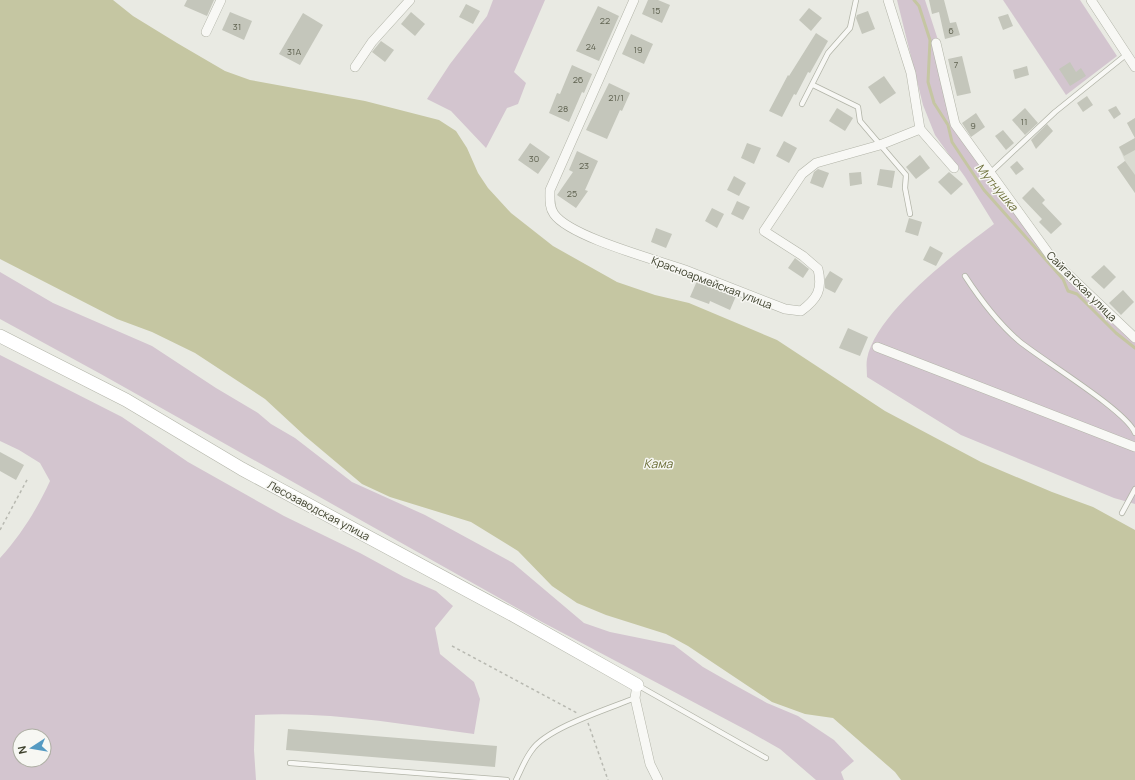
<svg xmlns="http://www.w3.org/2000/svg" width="1135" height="780" font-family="Manrope,sans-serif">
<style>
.built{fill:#d9dbd1}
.green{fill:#d3c5cf;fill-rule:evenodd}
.water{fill:#c5c6a2}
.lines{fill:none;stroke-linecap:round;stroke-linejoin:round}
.stream{stroke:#c5c6a2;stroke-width:3}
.building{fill:#c4c6bb}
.lane-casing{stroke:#b2b4a8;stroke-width:6}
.street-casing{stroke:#b2b4a8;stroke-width:10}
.secondary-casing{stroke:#b2b4a8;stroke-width:14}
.path{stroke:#b8b9b1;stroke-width:1.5;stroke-dasharray:3 3;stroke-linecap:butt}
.lane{stroke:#f8f8f5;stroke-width:4.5}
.street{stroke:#f8f8f5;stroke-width:9}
.secondary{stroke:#fff;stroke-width:13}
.labels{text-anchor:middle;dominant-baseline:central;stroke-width:3;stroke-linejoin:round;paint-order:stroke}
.number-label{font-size:9px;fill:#5f6250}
.street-label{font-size:11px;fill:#3d402c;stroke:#f7f7f3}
.water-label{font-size:12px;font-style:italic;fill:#6d703a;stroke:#f7f7f3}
</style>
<rect width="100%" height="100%" fill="#e9eae3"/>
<path class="built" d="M1135 118V193L1117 167 1125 161 1119 147 1135 138 1127 123Z"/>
<g class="green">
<path d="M493 0H545L514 72 526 83 518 104 507 108 486 148 451 111 427 99 450 64 487 16Z"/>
<path d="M897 0H925L938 40 952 126 990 180 1054 264 1135 342V504L1114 498 961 435 867 377C867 371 866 365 867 359 876 312 957 252 994 224L965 177 935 135 923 105Z"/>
<path d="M1003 0H1080L1117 56 1066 95Z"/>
<path d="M0 272 53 303 152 346 216 388 258 413 271 424 295 438 352 482 425 515 513 563 584 623 610 632 674 645 703 667 731 683 767 703 798 716 834 740 854 761 841 772 844 780H816L780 749 750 732 542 622 99 373 0 319Z"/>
<path d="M0 355 122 417 188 462 284 516 360 553 404 577 436 591 453 606 435 628 440 654 474 682 480 699 474 734C402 724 327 711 255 715L254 750 256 780H0V558C21 535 37 509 50 481L40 463 19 450 0 441ZM20 736H44V760H20Z"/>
</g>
<path class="water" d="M0 0H113L133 16 177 43 225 71 250 80 365 101 439 120 456 131 467 148 478 173 488 188 511 213 553 246 617 282 655 295 689 303 777 340 885 411 981 462 1052 492 1093 507 1135 530V780H901L895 772 833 718 805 714 772 702 688 646 666 634 606 615 577 603 552 586 518 551 471 522 390 497 362 484 305 436 265 399 195 353 152 332 117 319 0 259Z"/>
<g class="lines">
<path class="stream" d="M914 0 919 6 930 40 928 82 934 103 948 125 952 142 984 190 1063 279 1068 291 1077 294 1116 333 1135 348"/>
</g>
<g class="building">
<path d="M187 0H214L207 16 184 6Z"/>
<path d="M648 0H658L670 5 662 23 642 14Z"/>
<path d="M929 0H944L950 23 956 22 960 35 945 39 939 12 932 14Z"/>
<path d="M466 4 480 11 473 24 459 17Z"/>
<path d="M598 6 619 16 599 61 576 51Z"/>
<path d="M809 8 822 18 811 31 799 20Z"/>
<path d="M868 11 875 29 862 34 856 18 857 15Z"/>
<path d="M230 12 252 21 244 40 222 30Z"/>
<path d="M411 12 425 24 415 36 401 24Z"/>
<path d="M303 13 323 25 300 65 279 54Z"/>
<path d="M1008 14 1013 26 1003 30 998 17Z"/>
<path d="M816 33 828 41 810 73 808 72 796 95 794 94 782 117 769 111 788 75 789 76Z"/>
<path d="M631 34 653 44 644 64 622 54Z"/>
<path d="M381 41 394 50 385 62 372 52Z"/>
<path d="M962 56 971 93 957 96 948 59Z"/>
<path d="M1070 62 1076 72 1081 68 1086 76 1070 86 1059 69Z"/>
<path d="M572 65 592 74 584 93 582 92 569 122 549 113 557 93 560 94Z"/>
<path d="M1027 66 1029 75 1015 79 1013 70Z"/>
<path d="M884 76 896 93 880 104 868 87Z"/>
<path d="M609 83 630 93 622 111 620 110 607 139 586 130Z"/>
<path d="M1087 96 1093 105 1083 112 1077 103Z"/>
<path d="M1116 106 1121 114 1114 119 1108 110Z"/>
<path d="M837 108 853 118 845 131 829 121Z"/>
<path d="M1025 108 1038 123 1025 135 1012 120Z"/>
<path d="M976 113 985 127 971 137 962 123Z"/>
<path d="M1135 118V138L1127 123Z"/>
<path d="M1047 124 1053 131 1036 149 1031 140Z"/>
<path d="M1003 130 1014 143 1006 150 995 136Z"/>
<path d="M1135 138V150L1124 156 1119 147Z"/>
<path d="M784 141 797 148 789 163 776 156Z"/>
<path d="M530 143 550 157 538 174 518 160Z"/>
<path d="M747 143 761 148 754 164 741 158Z"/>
<path d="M577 151 598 161 585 190 588 191 576 208 557 195 573 172 569 170Z"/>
<path d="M920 155 930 168 916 179 906 167Z"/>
<path d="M1017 161 1024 169 1016 175 1010 167Z"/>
<path d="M1125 161 1135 175V193L1117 167Z"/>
<path d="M818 169 829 173 823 188 810 183 814 172Z"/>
<path d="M880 169 895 171 892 188 877 185Z"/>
<path d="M861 172 862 184 850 186 849 173Z"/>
<path d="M949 172 963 184 951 195 938 182Z"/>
<path d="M734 176 746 183 739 196 727 190Z"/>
<path d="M1033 187 1045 200 1042 203 1062 224 1051 234 1039 222 1042 219 1022 198Z"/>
<path d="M737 201 750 207 743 220 731 214Z"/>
<path d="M712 208 724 214 717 228 705 221Z"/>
<path d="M909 218 922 222 918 236 905 232Z"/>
<path d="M656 228 672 234 666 248 651 242Z"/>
<path d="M930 246 943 253 936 266 923 260Z"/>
<path d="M795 258 809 269 803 278 788 268Z"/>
<path d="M1104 265 1116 277 1104 289 1091 277Z"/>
<path d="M830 271 843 279 835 293 825 288V279Z"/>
<path d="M697 281 736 296 730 310 710 301 709 304 690 297Z"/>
<path d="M1123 290 1134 302 1121 315 1109 303Z"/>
<path d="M848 328 868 337 860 356 839 348Z"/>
<path d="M0 452 24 465 16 480 0 471Z"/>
<path d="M288 729 497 746 495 767 286 750Z"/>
</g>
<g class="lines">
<defs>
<g id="lane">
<path d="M813 85 858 107 860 121 906 175 905 188 910 214"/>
<path d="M802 104 828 53 850 28 856 0"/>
<path d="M989 174 1055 112 1127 54"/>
<path d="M965 276C980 299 998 323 1019 341 1042 360 1127 411 1135 433"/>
<path d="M1122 513 1135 489"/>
<path d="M639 686 766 758"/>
<path d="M290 763 507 780"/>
<path d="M516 780C521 770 525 759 532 750 547 728 608 709 635 698"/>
</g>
<g id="street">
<path d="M634 0 550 190C550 199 549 207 554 214 570 237 657 260 685 270 719 283 752 296 785 309L801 311C817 299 823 290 818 269L803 256 764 231 802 174 816 163 880 145 920 129"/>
<path d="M888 0 911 73 920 129 954 168"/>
<path d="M1091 0 1135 67"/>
<path d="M206 32 221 0"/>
<path d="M936 43 955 124 1054 261 1135 338"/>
<path d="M355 67 372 42 410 0"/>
<path d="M877 347 1135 447"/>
<path d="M637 685 635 698 650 764 658 780"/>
</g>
<path id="secondary" d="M0 336 126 400 242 469 515 616 637 685"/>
</defs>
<use href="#lane" class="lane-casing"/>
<use href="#street" class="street-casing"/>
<use href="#secondary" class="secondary-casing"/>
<g class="path">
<path d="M0 530 28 478"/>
<path d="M452 646 577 713"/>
<path d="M588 723 608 780"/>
</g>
<use href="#lane" class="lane"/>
<use href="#street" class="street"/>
<use href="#secondary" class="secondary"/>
</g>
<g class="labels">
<g class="number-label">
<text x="656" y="10">15</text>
<text x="605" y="20">22</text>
<text x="237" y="26">31</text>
<text x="951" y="30">6</text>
<text x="591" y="46">24</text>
<text x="638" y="49">19</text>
<text x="294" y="51">31А</text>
<text x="956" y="64">7</text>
<text x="578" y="79">26</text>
<text x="616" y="97">21/1</text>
<text x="563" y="108">28</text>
<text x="1024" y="121">11</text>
<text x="973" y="125">9</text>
<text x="534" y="158">30</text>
<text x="584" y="165">23</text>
<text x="572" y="193">25</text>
</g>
<g class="street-label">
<text transform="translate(712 282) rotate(21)">Красноармейская улица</text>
<text transform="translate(1082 286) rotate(45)">Сайгатская улица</text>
<text transform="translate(319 510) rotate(28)">Лесозаводская улица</text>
</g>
<g class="water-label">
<text transform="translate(997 187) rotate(50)">Мутнушка</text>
<text x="658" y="463">Кама</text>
</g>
</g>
<g transform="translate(32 748) rotate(258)"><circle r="19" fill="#f7f7f3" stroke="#adaea3"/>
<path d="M0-3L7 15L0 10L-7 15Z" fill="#559ac2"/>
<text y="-6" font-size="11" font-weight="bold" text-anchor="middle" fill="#3d402c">N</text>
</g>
</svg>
